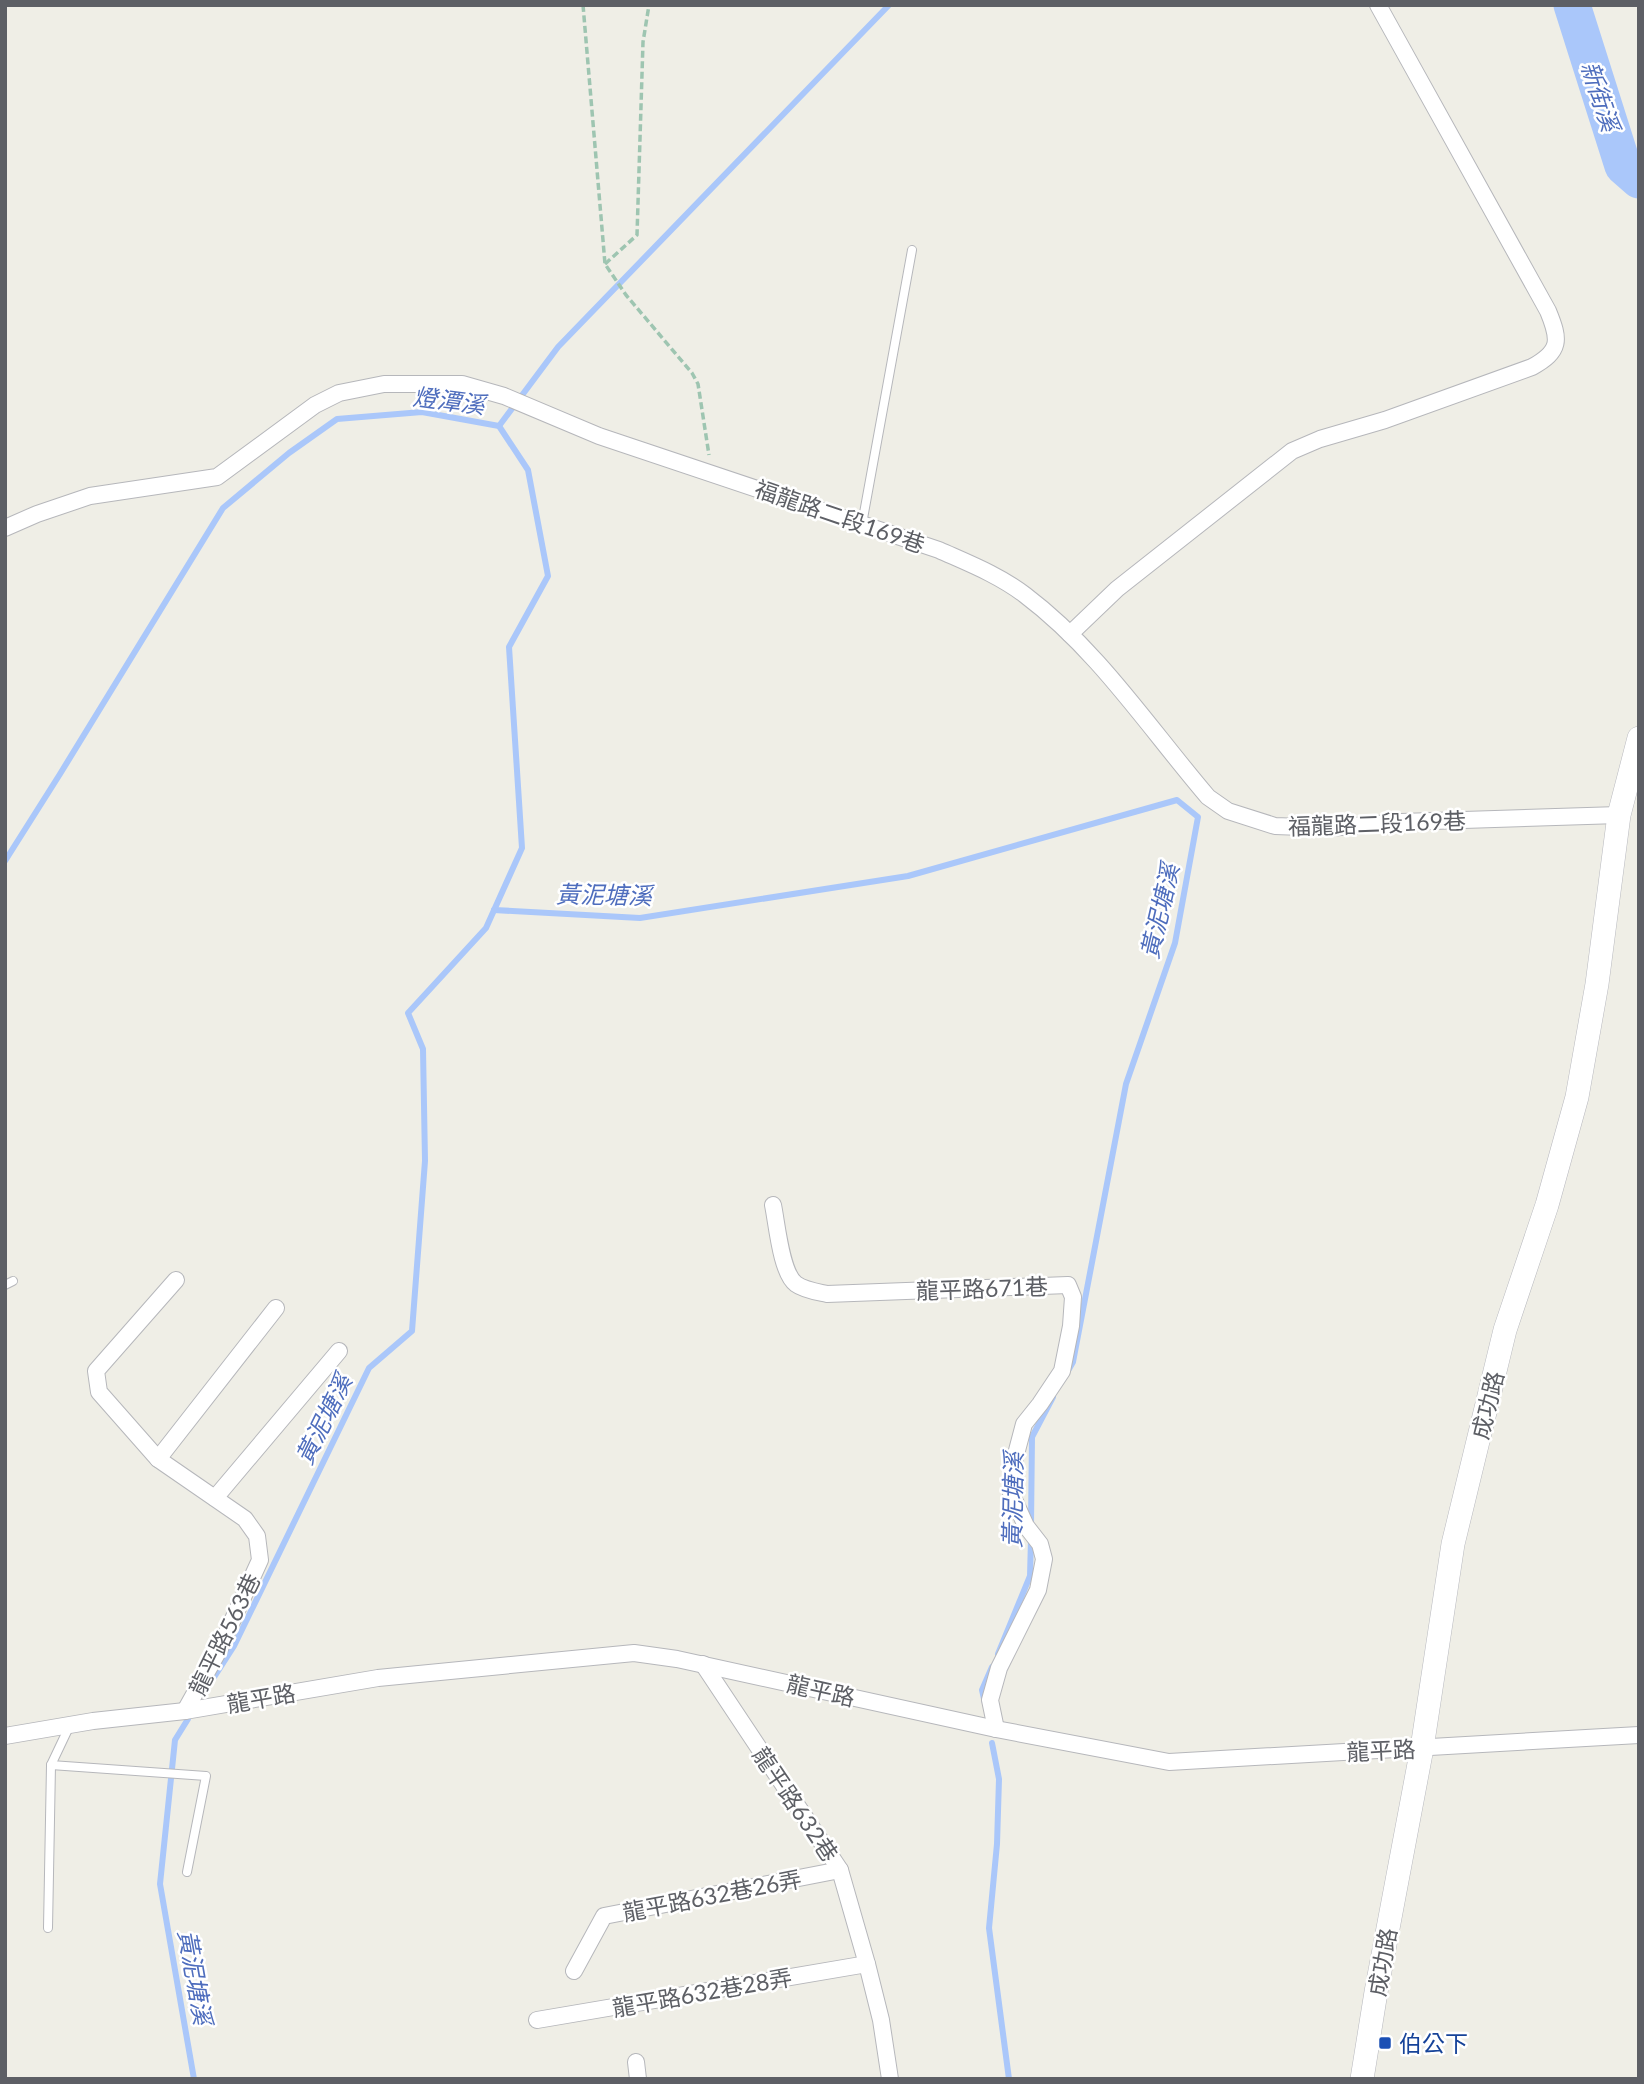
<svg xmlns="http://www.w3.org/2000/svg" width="1644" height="2084" font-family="Lato,'Noto Sans TC',sans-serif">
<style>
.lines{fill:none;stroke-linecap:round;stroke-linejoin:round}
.stream{stroke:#aac7fa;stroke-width:6}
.river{stroke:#aac7fa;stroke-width:37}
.lane-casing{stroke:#b6b7bb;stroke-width:10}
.street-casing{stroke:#b6b7bb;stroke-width:18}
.secondary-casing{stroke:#b7b8be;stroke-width:24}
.path{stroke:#9ec5b1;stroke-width:3.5;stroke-dasharray:7 3.5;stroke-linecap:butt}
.lane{stroke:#fff;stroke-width:8}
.street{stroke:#fff;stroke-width:16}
.secondary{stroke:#fff;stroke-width:23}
.transit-dot{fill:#1a4fb4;stroke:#fff;stroke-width:2.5}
.labels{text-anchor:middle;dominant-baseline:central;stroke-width:5;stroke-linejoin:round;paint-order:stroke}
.street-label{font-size:23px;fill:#5d5f65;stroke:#fff}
.transit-label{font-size:23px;fill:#164399;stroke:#fff;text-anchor:start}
.water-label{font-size:24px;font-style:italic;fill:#4e6dbd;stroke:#fff}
</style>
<rect width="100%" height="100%" fill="#efeee6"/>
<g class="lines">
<g class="stream">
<path d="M5 861 60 774 223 508 289 453 337 419 422 412 499 426 558 347 889 5"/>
<path d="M494 910 640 918 908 876 1177 800 1198 817 1175 943 1126 1084 1073 1362 1069 1369"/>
<path d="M1031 1524 1032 1437 1053 1397"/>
<path d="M998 1654 1030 1576 1031 1539"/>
<path d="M211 1682 234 1646 369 1368 412 1331 425 1161 423 1049 408 1013 486 928 522 848 509 647 548 576 528 470 499 426"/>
<path d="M985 1703 982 1690 992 1667"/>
<path d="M188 1719 175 1740 160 1884 194 2079"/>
<path d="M992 1743 999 1779 997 1844 989 1928 1009 2079"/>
</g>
<path class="river" d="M1572 5 1623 166 1639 180"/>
<defs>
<g id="lane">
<path d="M862 524 912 250"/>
<path d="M5 1285 13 1281"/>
<path d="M51 1765 206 1776 187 1872"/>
<path d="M48 1928 51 1765 70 1725"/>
</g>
<g id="street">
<path d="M5 528 37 514 90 496 217 477 315 405 339 393 384 384H462L504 396 599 436 939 550C968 563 999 575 1025 595 1098 650 1149 728 1208 797L1228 811 1275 826 1329 828 1401 822 1619 815"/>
<path d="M1070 634 1117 589 1292 451 1320 439 1385 420 1532 367C1561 351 1560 340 1548 311L1378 5"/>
<path d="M773 1205C777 1224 781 1273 796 1284 804 1290 818 1292 827 1294L1068 1285 1073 1297 1071 1326 1062 1371 1040 1404 1024 1424 1015 1458 1011 1493 1026 1526 1040 1544 1044 1559 1038 1590 999 1668 990 1700 996 1729"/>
<path d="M176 1280 96 1371 99 1392 158 1459 245 1519 257 1536 260 1560 219 1650 185 1711"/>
<path d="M158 1459 276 1308"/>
<path d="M215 1498 339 1351"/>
<path d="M703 1664 840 1870 867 1964 881 2020 890 2079"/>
<path d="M5 1736 93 1721 185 1711 378 1678 634 1653 677 1659 996 1729 1169 1762 1639 1735"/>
<path d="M574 1971 604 1916 840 1870"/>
<path d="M537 2020 867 1964"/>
<path d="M636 2062 638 2079"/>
</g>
<path id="secondary" d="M1362 2079 1376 1992 1422 1748 1453 1544 1505 1330 1547 1205 1577 1097 1597 984 1619 815 1639 738"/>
</defs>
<use href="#lane" class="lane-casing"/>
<use href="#street" class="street-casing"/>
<use href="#secondary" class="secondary-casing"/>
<g class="path">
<path d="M583 5 605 264 626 295 692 373 698 384 709 455"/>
<path d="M605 264 637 235 643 42 649 5"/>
</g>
<use href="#lane" class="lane"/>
<use href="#street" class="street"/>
<use href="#secondary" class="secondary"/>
</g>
<rect class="transit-dot" x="1378" y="2036" width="14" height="14" rx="3.5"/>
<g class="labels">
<g class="street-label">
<text transform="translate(840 516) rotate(19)">福龍路二段169巷</text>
<text transform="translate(1377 823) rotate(-2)">福龍路二段169巷</text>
<text transform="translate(982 1288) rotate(-2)">龍平路671巷</text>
<text transform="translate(1487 1405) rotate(-76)">成功路</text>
<text transform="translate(224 1634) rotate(-64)">龍平路563巷</text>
<text transform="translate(821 1690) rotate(13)">龍平路</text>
<text transform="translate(261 1698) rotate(-10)">龍平路</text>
<text transform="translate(1381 1750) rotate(-3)">龍平路</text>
<text transform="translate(796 1804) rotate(56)">龍平路632巷</text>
<text transform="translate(712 1895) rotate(-11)">龍平路632巷26弄</text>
<text transform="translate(1382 1962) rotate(-80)">成功路</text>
<text transform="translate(702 1992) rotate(-10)">龍平路632巷28弄</text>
</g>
<g class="transit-label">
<text x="1399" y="2043">伯公下</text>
</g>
<g class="water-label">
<text transform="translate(1601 96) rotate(72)">新街溪</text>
<text transform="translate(449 400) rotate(7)">燈潭溪</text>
<text transform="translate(604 894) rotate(1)">黃泥塘溪</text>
<text transform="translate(1159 911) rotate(-77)">黃泥塘溪</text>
<text transform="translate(323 1419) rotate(-64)">黃泥塘溪</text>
<text transform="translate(1012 1500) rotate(-89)">黃泥塘溪</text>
<text transform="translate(196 1977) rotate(80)">黃泥塘溪</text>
</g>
</g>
<rect width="1644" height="2084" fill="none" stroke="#5d5f65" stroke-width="14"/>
</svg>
